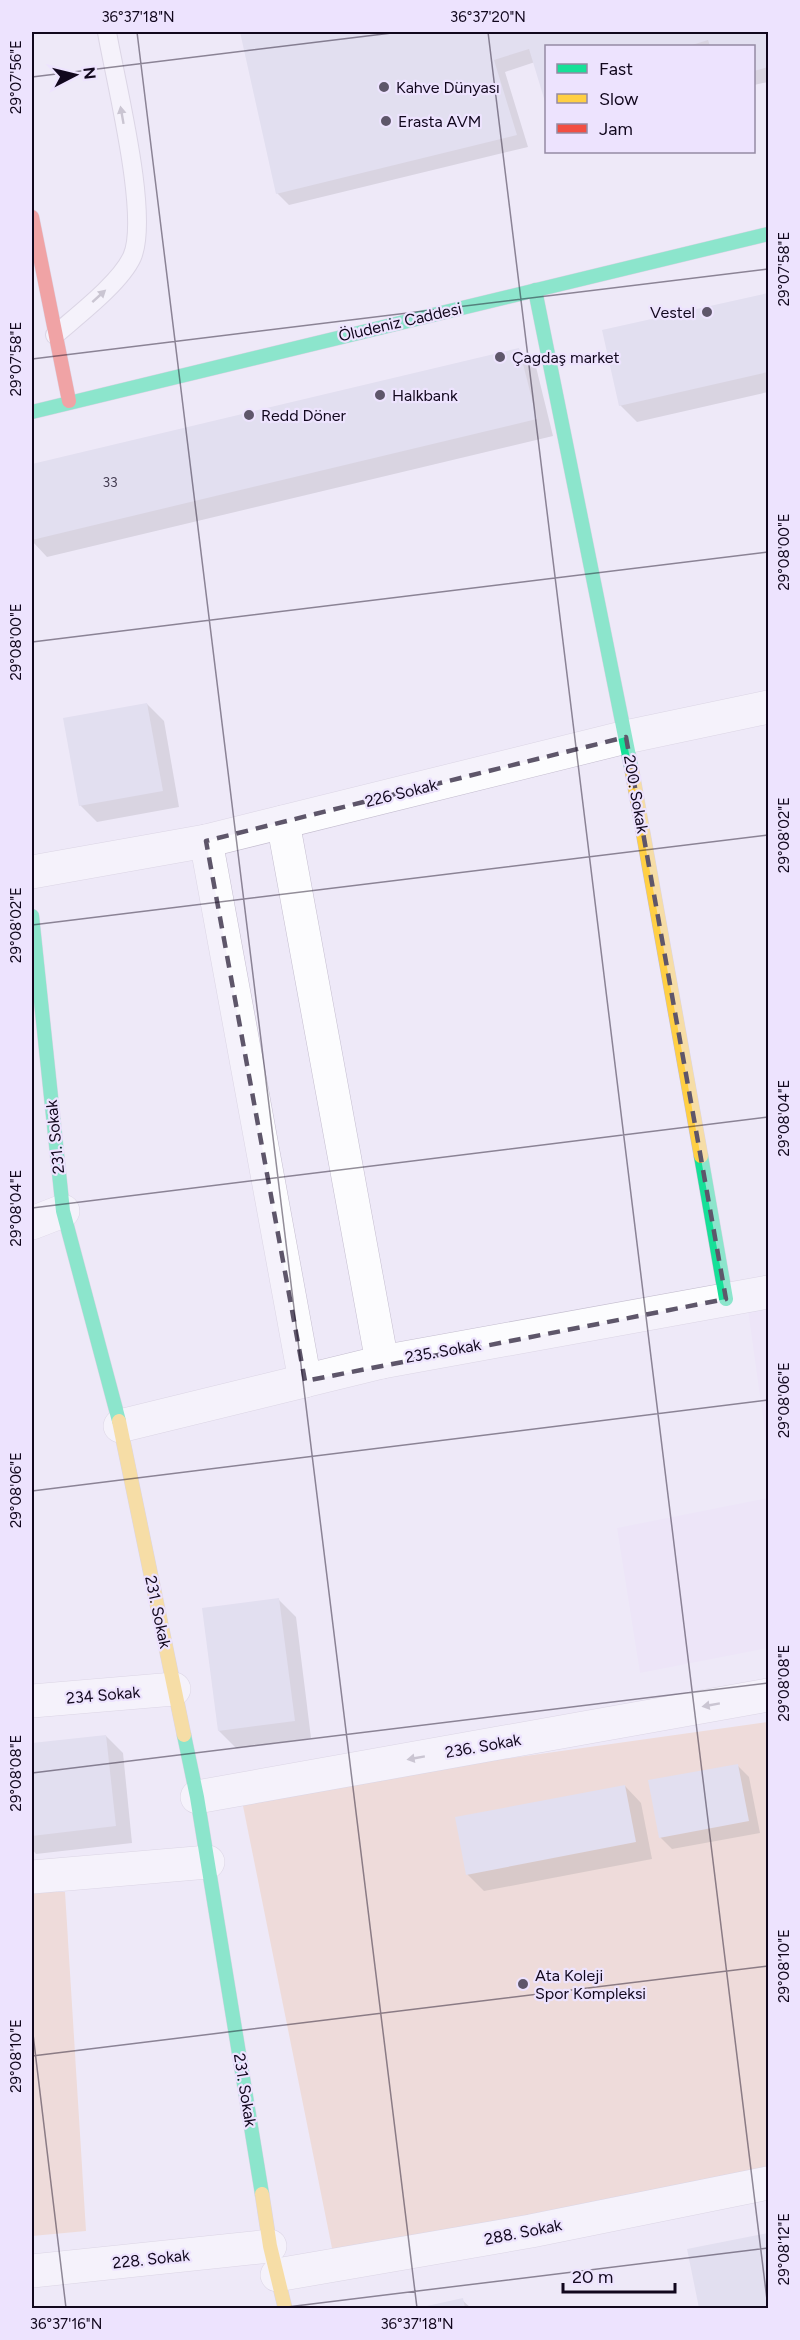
<svg xmlns="http://www.w3.org/2000/svg" width="800" height="2340" font-family="Figtree,sans-serif">
<style>
.built{fill:#eae1f9}
.green{fill:#edcbb5}
.shadow{fill:#0003}
.building{fill:#d3d2e6}
.lines{fill:none;stroke-linecap:round;stroke-linejoin:round}
.lane-casing{stroke:#c4bdcf;stroke-width:20}
.street-casing{stroke:#c4bdcf;stroke-width:34}
.fast-casing{stroke:#c4bdcf;stroke-width:15}
.slow-casing{stroke:#c4bdcf;stroke-width:15}
.jam-casing{stroke:#c4bdcf;stroke-width:15}
.lane{stroke:#fcfcfe;stroke-width:18}
.street{stroke:#fcfcfe;stroke-width:33}
.fast{stroke:#16e098;stroke-width:14}
.slow{stroke:#ffcf43;stroke-width:14}
.jam{stroke:#f24e42;stroke-width:14}
.oneway{fill:#9e9aa4}
.marked{fill:none;stroke:#5e566a;stroke-width:4.5;stroke-dasharray:12 8;stroke-linejoin:round}
.ticks{fill:none;stroke:#11071d;stroke-width:1.5;stroke-opacity:0.45}
.poi-dot{fill:#5e566a;stroke:#ede3fe;stroke-width:2}
.labels{text-anchor:middle;dominant-baseline:central;stroke-width:4.5;stroke-linejoin:round;paint-order:stroke}
.number-label{font-size:14px;fill:#443c51}
.poi-label{font-size:16px;fill:#11071d;stroke:#ede3fe;text-anchor:start}
.street-label{font-size:16px;fill:#11071d;stroke:#ede3fe}
.neatline{fill:none;stroke:#11071d;stroke-width:2}
.ticks-label{font-size:15px;text-anchor:middle;fill:#11071d}
</style>
<rect width="100%" height="100%" fill="#eee9f8"/>
<g class="built">
<path d="M768 1307V1454L748 1310Z"/>
<path d="M768 1498V1648L640 1673 617 1528Z"/>
</g>
<g class="green">
<path d="M768 1722V2171L335 2263 241 1796Z"/>
<path d="M32 1892H65L86 2231 32 2236Z"/>
</g>
<g class="shadow">
<path d="M242 32H768V82L754 85V46H546V102L535 62 505 72 528 147 289 205 277 193Z"/>
<path d="M768 294V392L637 422 620 405 604 331Z"/>
<path d="M519 350 536 367 553 436 47 557 32 541V466Z"/>
<path d="M147 704 164 721 179 807 97 822 80 805Z"/>
<path d="M279 1600 296 1617 311 1738 236 1748 219 1731Z"/>
<path d="M106 1736 123 1753 132 1843 36 1854 32 1849V1745Z"/>
<path d="M737 1765 749 1777 760 1833 672 1849 660 1837Z"/>
<path d="M625 1786 641 1803 652 1859 484 1891 467 1874Z"/>
<path d="M768 2235V2308H700L689 2251Z"/>
<path d="M462 2300 471 2308H420Z"/>
</g>
<g class="building">
<path d="M240 32H768V67L754 71V46H710L708 40 689 46H546V105L529 49 494 60 517 135 276 194Z"/>
<path d="M768 293V372L619 406 602 330Z"/>
<path d="M519 348 537 419 32 540V464Z"/>
<path d="M147 703 163 791 79 806 63 718Z"/>
<path d="M279 1598 295 1721 218 1731 202 1608Z"/>
<path d="M106 1735 116 1826 32 1836V1743Z"/>
<path d="M738 1764 749 1821 659 1838 648 1780Z"/>
<path d="M625 1785 636 1842 466 1875 455 1817Z"/>
<path d="M768 2233V2308H699L687 2249Z"/>
<path d="M463 2298 465 2308H418Z"/>
</g>
<g class="lines">
<defs>
<path id="lane" d="M55 335C78 315 120 283 132 257 150 216 115 80 107 32"/>
<g id="street">
<path d="M283 822 382 1362"/>
<path d="M206 841 305 1381"/>
<path d="M32 872 206 841 626 737 768 707"/>
<path d="M32 1223 63 1211"/>
<path d="M120 1426 382 1362 768 1292"/>
<path d="M32 1701 174 1689"/>
<path d="M197 1797 768 1695"/>
<path d="M32 1877 208 1862"/>
<path d="M32 2271 270 2246"/>
<path d="M277 2275 531 2231 768 2183"/>
</g>
<g id="fast">
<path d="M535 290 632 771"/>
<path d="M32 412 768 234"/>
<path d="M32 916 63 1211 119 1421"/>
<path d="M701 1156 726 1299"/>
<path d="M184 1735 197 1797 262 2194"/>
</g>
<g id="slow">
<path d="M632 771 701 1156"/>
<path d="M119 1421 184 1735"/>
<path d="M262 2194 270 2246 285 2308"/>
</g>
<path id="jam" d="M32 217 69 401"/>
</defs>
<use href="#lane" class="lane-casing"/>
<use href="#street" class="street-casing"/>
<use href="#fast" class="fast-casing"/>
<use href="#slow" class="slow-casing"/>
<use href="#jam" class="jam-casing"/>
<use href="#lane" class="lane"/>
<use href="#street" class="street"/>
<use href="#fast" class="fast"/>
<use href="#slow" class="slow"/>
<use href="#jam" class="jam"/>
</g>
<defs><path id="oneway-solid" d="M-6-.8H1V-3.2L6.5 0L1 3.2V.8H-6Z" transform="scale(1.5)"/></defs>
<g class="oneway">
<use href="#oneway-solid" transform="translate(122 115) rotate(-100)"/>
<use href="#oneway-solid" transform="translate(99 296) rotate(-42)"/>
<use href="#oneway-solid" transform="translate(711 1705) rotate(170)"/>
<use href="#oneway-solid" transform="translate(416 1758) rotate(170)"/>
</g>
<path d="M0 0H800V2340H0ZM626 737 726 1299 305 1381 206 841Z" fill="#eee9f8" fill-opacity=".55" fill-rule="evenodd"/>
<path class="marked" d="M626 737 726 1299 305 1381 206 841Z"/>
<path class="ticks" d="M137 32 417 2308M488 32 768 2308M32 77 400 32M32 359 768 269M32 642 768 552M32 925 768 835M32 1208 768 1117M32 1491 768 1400M32 1773 768 1683M32 2026 66 2308M32 2056 768 1966M279 2308 768 2248"/>
<g class="poi-dot">
<circle cx="384" cy="87" r="6"/>
<circle cx="386" cy="121" r="6"/>
<circle cx="707" cy="312" r="6"/>
<circle cx="500" cy="357" r="6"/>
<circle cx="380" cy="395" r="6"/>
<circle cx="249" cy="415" r="6"/>
<circle cx="523" cy="1984" r="6"/>
</g>
<g class="labels">
<g class="number-label">
<text x="110" y="482">33</text>
</g>
<g class="poi-label">
<text x="396" y="87">Kahve Dünyası</text>
<text x="398" y="121">Erasta AVM</text>
<text x="695" y="312" text-anchor="end">Vestel</text>
<text x="512" y="357">Çagdaş market</text>
<text x="392" y="395">Halkbank</text>
<text x="261" y="415">Redd Döner</text>
<text x="535" y="1975">Ata Koleji<tspan x="535" dy="18">Spor Kompleksi</tspan></text>
</g>
<g class="street-label">
<text transform="translate(400 322) rotate(-13)">Öludeniz Caddesi</text>
<text transform="translate(401 793) rotate(-14)">226 Sokak</text>
<text transform="translate(636 794) rotate(80)">200. Sokak</text>
<text transform="translate(55 1137) rotate(-96)">231. Sokak</text>
<text transform="translate(443 1351) rotate(-10)">235. Sokak</text>
<text transform="translate(158 1612) rotate(78)">231. Sokak</text>
<text transform="translate(103 1695) rotate(-5)">234 Sokak</text>
<text transform="translate(483 1746) rotate(-10)">236. Sokak</text>
<text transform="translate(245 2090) rotate(81)">231. Sokak</text>
<text transform="translate(523 2232) rotate(-11)">288. Sokak</text>
<text transform="translate(151 2259) rotate(-6)">228. Sokak</text>
</g>
</g>
<rect width="800" height="2340" fill="none" stroke="#ede3fe" stroke-width="66"/>
<rect x="545" y="45" width="210" height="108" fill="#ede3fe" stroke="#958ba4" stroke-width="1.5"/>
<rect x="557" y="64" width="30" height="9" fill="#16e098" stroke="#958ba4" stroke-width="1.5"/>
<text x="599" y="75" font-size="18" fill="#11071d">Fast</text>
<rect x="557" y="94" width="30" height="9" fill="#ffcf43" stroke="#958ba4" stroke-width="1.5"/>
<text x="599" y="105" font-size="18" fill="#11071d">Slow</text>
<rect x="557" y="124" width="30" height="9" fill="#f24e42" stroke="#958ba4" stroke-width="1.5"/>
<text x="599" y="135" font-size="18" fill="#11071d">Jam</text>
<g transform="translate(75 75) rotate(83)" stroke="#ede3fe" stroke-width="4.5" paint-order="stroke">
<path d="M0-4.5L10 22L0 15L-10 22Z" fill="#11071d"/>
<text y="-9" font-size="16" font-weight="bold" text-anchor="middle" fill="#11071d">N</text>
</g>
<path d="M563 2283v9h112v-9" fill="none" stroke="#11071d" stroke-width="3"/>
<text x="572" y="2283" font-size="18" fill="#11071d" stroke="#ede3fe" stroke-width="4.5" paint-order="stroke">20 m</text>
<rect x="33" y="33" width="734" height="2274" class="neatline"/>
<g class="ticks-label">
<text x="138" y="22">36°37'18"N</text>
<text x="488" y="22">36°37'20"N</text>
<text transform="translate(16 77) rotate(-90)" y="5">29°07'56"E</text>
<text transform="translate(784 269) rotate(-90)" y="5">29°07'58"E</text>
<text transform="translate(16 359) rotate(-90)" y="5">29°07'58"E</text>
<text transform="translate(784 552) rotate(-90)" y="5">29°08'00"E</text>
<text transform="translate(16 642) rotate(-90)" y="5">29°08'00"E</text>
<text transform="translate(784 835) rotate(-90)" y="5">29°08'02"E</text>
<text transform="translate(16 925) rotate(-90)" y="5">29°08'02"E</text>
<text transform="translate(784 1118) rotate(-90)" y="5">29°08'04"E</text>
<text transform="translate(16 1208) rotate(-90)" y="5">29°08'04"E</text>
<text transform="translate(784 1400) rotate(-90)" y="5">29°08'06"E</text>
<text transform="translate(16 1490) rotate(-90)" y="5">29°08'06"E</text>
<text transform="translate(784 1683) rotate(-90)" y="5">29°08'08"E</text>
<text transform="translate(16 1773) rotate(-90)" y="5">29°08'08"E</text>
<text transform="translate(784 1966) rotate(-90)" y="5">29°08'10"E</text>
<text transform="translate(16 2056) rotate(-90)" y="5">29°08'10"E</text>
<text transform="translate(784 2249) rotate(-90)" y="5">29°08'12"E</text>
<text x="66" y="2329">36°37'16"N</text>
<text x="417" y="2329">36°37'18"N</text>
</g>
</svg>
